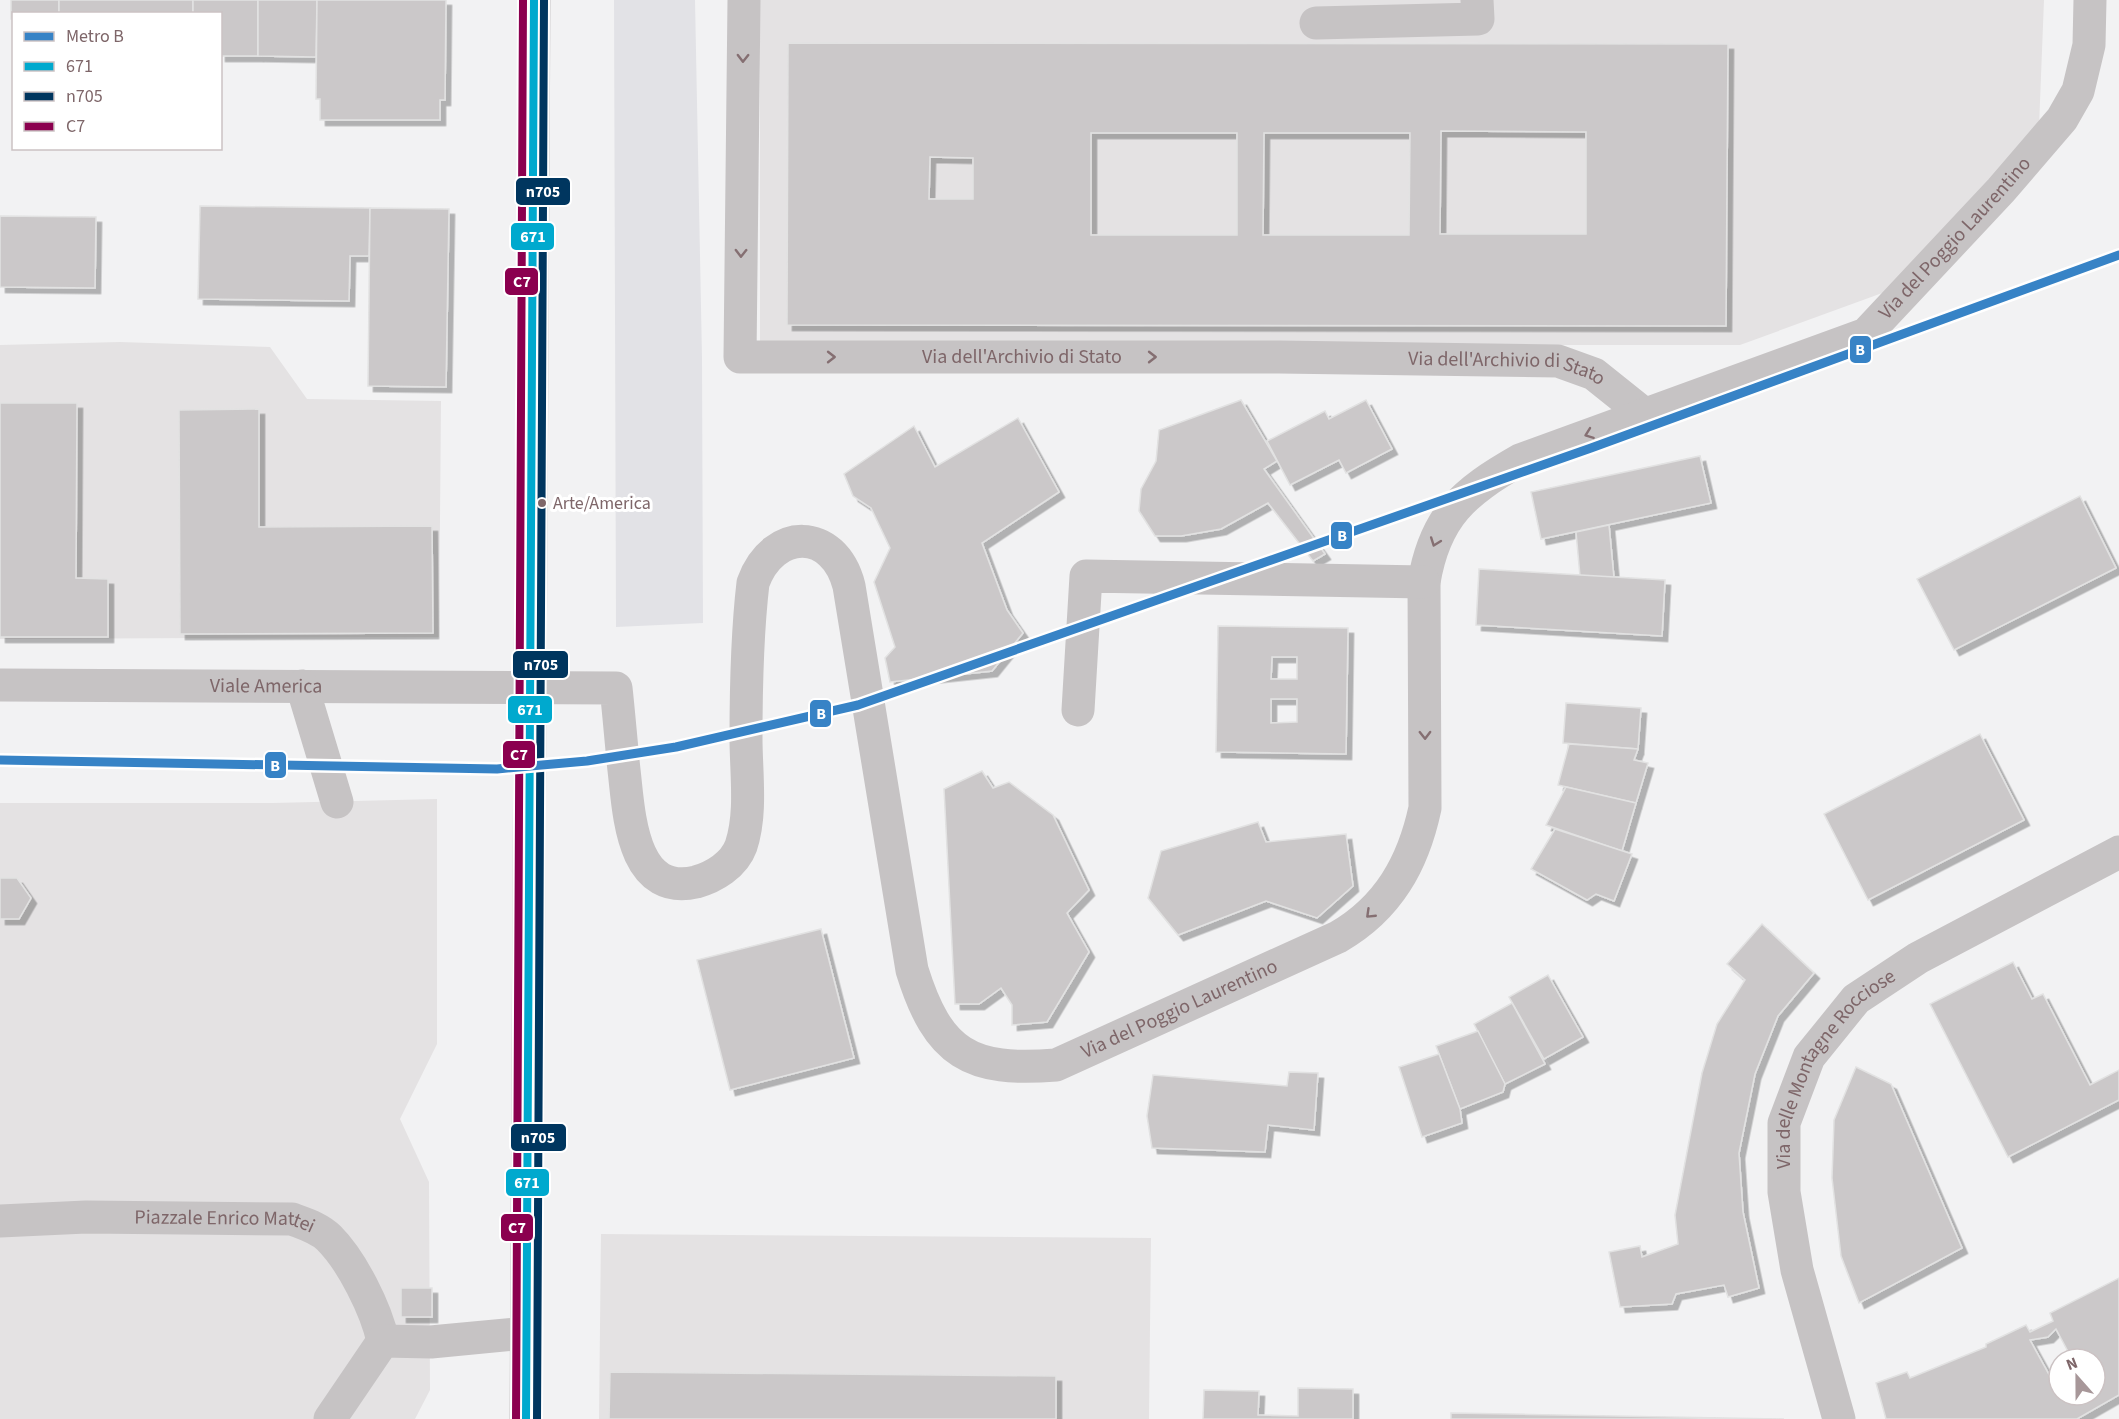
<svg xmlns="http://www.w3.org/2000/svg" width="2119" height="1419" font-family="'Source Sans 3',sans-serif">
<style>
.built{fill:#e4e2e3}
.green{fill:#e2e2e6}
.building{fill:#cbc8c9;stroke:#e2e2e2;stroke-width:1.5;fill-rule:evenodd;filter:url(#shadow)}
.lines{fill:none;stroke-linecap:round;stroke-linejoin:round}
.minor{stroke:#c6c3c4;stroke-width:33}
.bus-1-casing{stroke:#fff;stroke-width:12}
.bus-2-casing{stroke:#fff;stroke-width:12}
.bus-3-casing{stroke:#fff;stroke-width:12}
.bus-1{stroke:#00a9ce;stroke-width:8}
.bus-2{stroke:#00365f;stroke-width:8}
.bus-3{stroke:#8b004f;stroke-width:8}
.metro-1-casing{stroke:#fff;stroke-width:14}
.metro-1{stroke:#3783c6;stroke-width:9}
.oneway{stroke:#856f72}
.bus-dot{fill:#7e6669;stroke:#fff;stroke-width:2}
.labels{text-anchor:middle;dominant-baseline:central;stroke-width:6;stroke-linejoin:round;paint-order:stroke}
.bus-label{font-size:18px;fill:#7e6669;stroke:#fff;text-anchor:start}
.street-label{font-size:20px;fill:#7e6669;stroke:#fff}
.line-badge{stroke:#fff;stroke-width:2}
.badge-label{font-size:16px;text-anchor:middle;font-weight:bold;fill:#fff}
</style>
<defs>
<filter id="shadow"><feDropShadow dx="5.5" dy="5.5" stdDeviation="0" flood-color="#0004"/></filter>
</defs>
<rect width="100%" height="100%" fill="#f2f2f3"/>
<g class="built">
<path d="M760 0H2044L2039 127 1885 292 1740 345H760Z"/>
<path d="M120 342 270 347 307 399 441 401 439 637 0 639V345Z"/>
<path d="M437 799V1044L400 1119 429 1182 430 1390 415 1419H0V803H273Z"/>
<path d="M601 1234 1151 1238 1149 1419H599Z"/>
</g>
<path class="green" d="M614 0H695L702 358 703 623 616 627Z"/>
<g class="building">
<path d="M11 0H59V14H14V19H11Z"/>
<rect x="59" y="0" width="134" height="14"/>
<path d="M193 0H258V56H220V14H193Z"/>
<path d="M258 0H317L316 57 258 56Z"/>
<path d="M317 0H446L445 100H440V120H320V99H316Z"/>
<path d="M788 43 1728 44 1726 326 787 325ZM1441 131 1586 132V234H1440ZM1091 133H1237V235H1091ZM1264 133H1410L1409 235H1263ZM930 157 973 158V199H929Z"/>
<path d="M200 206 370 208 369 256H350L349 301 198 299Z"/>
<path d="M370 208 449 209 446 387 368 386Z"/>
<path d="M0 216 96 217 95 288 0 287Z"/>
<path d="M1241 400 1277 461 1264 469 1325 554 1313 561 1268 503 1221 529 1181 536H1155L1139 511 1141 489 1156 461 1159 430Z"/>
<path d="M1366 400 1392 449 1346 473 1339 460 1290 485 1267 441 1325 411 1329 419Z"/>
<path d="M0 403H77L76 578 108 579V637H0Z"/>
<path d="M259 409V527L432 526 433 633 180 634 179 410Z"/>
<path d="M1018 418 1059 492 982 543 1007 610 1023 633 992 671 890 682 885 658 895 647 874 582 890 548 871 508 853 496 844 474 914 426 935 467Z"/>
<path d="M1700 456 1711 503 1541 539 1531 492Z"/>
<path d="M2080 496 2116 568 1954 650 1917 579Z"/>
<path d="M1609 525 1614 578 1580 576 1576 532Z"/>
<path d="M1479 569 1665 580 1662 636 1476 625Z"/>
<path d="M1218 626 1348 628 1346 754 1216 752ZM1272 657H1297V679H1271ZM1271 699H1297V722L1271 723Z"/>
<path d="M1566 703 1641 708 1638 749 1563 743Z"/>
<path d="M1980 734 2024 820 1868 900 1824 814Z"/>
<path d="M1569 744 1638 749 1634 760 1648 763 1636 803 1558 785Z"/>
<path d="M982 771 993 788 1009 782 1053 815 1089 890 1067 913 1089 952 1047 1022 1012 1025V1005L1001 988 979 1004H955L944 789Z"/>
<path d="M1566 787 1636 803 1622 851 1546 825Z"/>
<path d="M1258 822 1266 842 1346 834 1353 886 1317 918 1266 901 1178 935 1148 898 1161 851Z"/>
<path d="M1555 829 1632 854 1614 901 1596 894 1587 900 1531 869Z"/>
<path d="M0 878H17L31 898 19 919H0Z"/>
<path d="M1762 924 1814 973 1778 1016 1755 1074 1739 1153 1743 1212 1759 1288 1728 1297 1724 1285 1676 1294 1672 1304 1620 1307 1609 1252 1640 1246 1642 1257 1678 1244 1675 1215 1702 1073 1717 1024 1745 980 1727 964Z"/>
<path d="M821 929 854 1058 730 1090 697 960Z"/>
<path d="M2013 962 2032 999 2043 994 2090 1085 2119 1070V1100L2008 1157 1930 1004Z"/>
<path d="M1548 975 1583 1037 1544 1059 1509 997Z"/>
<path d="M1512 1003 1545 1064 1505 1084 1474 1024Z"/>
<path d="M1478 1031 1505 1084 1503 1092 1460 1109 1436 1046Z"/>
<path d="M1439 1054 1460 1109 1462 1123 1422 1137 1399 1067Z"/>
<path d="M1856 1067 1891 1084 1962 1248 1859 1303 1841 1256 1832 1178 1834 1120Z"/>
<path d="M1289 1072 1318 1073 1314 1130 1268 1125 1265 1152 1152 1148 1147 1116 1153 1075 1287 1086Z"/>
<path d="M2119 1278V1395L2077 1419H1886L1876 1383 1907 1372 1910 1378 1986 1347V1344L2026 1325 2030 1332 2053 1321 2050 1313ZM2056 1329 2072 1359H2095V1395H2059V1388L2057 1389 2030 1340 2048 1337Z"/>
<rect x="401" y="1288" width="31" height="29"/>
<path d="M610 1372 1056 1376V1419H609Z"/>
<path d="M1298 1388 1353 1389V1419H1203L1204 1390 1259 1391 1258 1415 1298 1416Z"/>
<path d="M1451 1413 1784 1419H1451Z"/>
</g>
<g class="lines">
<g class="minor">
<path id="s1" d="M744 0 740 357H1279L1558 361 1594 374 1644 414"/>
<path d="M1316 23 1478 19 1477 0"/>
<path id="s2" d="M0 685 616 688C619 715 621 742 624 770 629 812 631 897 696 882 714 877 734 865 741 846 752 813 746 773 746 738 746 686 747 634 753 583 773 527 834 527 849 586L912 970C938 1054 970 1072 1056 1065L1338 937C1388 908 1413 864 1425 808L1424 582C1435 516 1464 492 1520 460L1866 334 2001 190 2062 119 2078 91 2089 45 2090 0"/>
<path d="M302 686 337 802"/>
<path d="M1078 710 1086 576 1424 582"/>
<path id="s3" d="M0 1221 86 1217 292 1219C305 1224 319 1228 329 1238 352 1261 376 1309 383 1341"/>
<path d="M330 1419 383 1341 431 1342 526 1333"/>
<path d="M526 1419 534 0"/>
<path id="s4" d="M1839 1419 1797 1270 1784 1192V1123L1809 1057 1856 999 1918 958 2119 852"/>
</g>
<defs>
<path id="bus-1" d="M526 1419 534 0"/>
<path id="bus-2" d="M537 1419 544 0"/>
<path id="bus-3" d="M516 1419 523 0"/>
</defs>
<use href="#bus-1" class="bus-1-casing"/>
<use href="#bus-2" class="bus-2-casing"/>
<use href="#bus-3" class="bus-3-casing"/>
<use href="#bus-1" class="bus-1"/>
<use href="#bus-2" class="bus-2"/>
<use href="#bus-3" class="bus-3"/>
<defs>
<path id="metro-1" d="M0 760 497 769 587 761 676 747 858 705 1591 448 2119 255"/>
</defs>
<use href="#metro-1" class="metro-1-casing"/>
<use href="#metro-1" class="metro-1"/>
</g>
<defs><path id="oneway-chevron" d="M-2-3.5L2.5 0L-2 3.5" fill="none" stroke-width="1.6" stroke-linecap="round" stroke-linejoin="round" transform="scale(1.5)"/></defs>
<g class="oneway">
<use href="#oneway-chevron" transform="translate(743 58) rotate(91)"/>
<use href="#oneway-chevron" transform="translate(741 253) rotate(91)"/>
<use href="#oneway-chevron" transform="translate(831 357)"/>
<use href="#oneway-chevron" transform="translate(1152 357)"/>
<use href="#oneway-chevron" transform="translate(1589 434) rotate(160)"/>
<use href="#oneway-chevron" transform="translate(1435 542) rotate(110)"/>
<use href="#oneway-chevron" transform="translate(1425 735) rotate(89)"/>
<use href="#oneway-chevron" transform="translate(1370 914) rotate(136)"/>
</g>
<circle class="bus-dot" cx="542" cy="503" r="5"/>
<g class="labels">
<g class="bus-label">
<text x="553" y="503">Arte/America</text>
</g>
<g class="street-label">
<text stroke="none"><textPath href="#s2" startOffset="3256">Via del Poggio Laurentino</textPath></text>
<text stroke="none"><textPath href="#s1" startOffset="639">Via dell'Archivio di Stato</textPath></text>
<text stroke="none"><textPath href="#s1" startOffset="1125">Via dell'Archivio di Stato</textPath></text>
<text stroke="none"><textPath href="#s2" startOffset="266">Viale America</textPath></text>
<text stroke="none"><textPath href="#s2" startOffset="2034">Via del Poggio Laurentino</textPath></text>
<text stroke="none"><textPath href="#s4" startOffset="375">Via delle Montagne Rocciose</textPath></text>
<text stroke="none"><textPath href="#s3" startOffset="225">Piazzale Enrico Mattei</textPath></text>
</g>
</g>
<g class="line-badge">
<rect x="515" y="177" width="56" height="29" rx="6" fill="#00365f"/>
<rect x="510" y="222" width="45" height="29" rx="6" fill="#00a9ce"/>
<rect x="504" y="267" width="35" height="29" rx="6" fill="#8b004f"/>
<rect x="1849" y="335" width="23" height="29" rx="6" fill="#3783c6"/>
<rect x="1330" y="521" width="23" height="29" rx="6" fill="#3783c6"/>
<rect x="512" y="650" width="57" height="29" rx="6" fill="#00365f"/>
<rect x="507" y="695" width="46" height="29" rx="6" fill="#00a9ce"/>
<rect x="809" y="699" width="23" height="29" rx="6" fill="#3783c6"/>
<rect x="502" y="740" width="34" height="29" rx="6" fill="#8b004f"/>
<rect x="264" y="751" width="23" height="28" rx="6" fill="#3783c6"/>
<rect x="510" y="1123" width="57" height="29" rx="6" fill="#00365f"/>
<rect x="505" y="1168" width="45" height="29" rx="6" fill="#00a9ce"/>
<rect x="500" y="1213" width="34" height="29" rx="6" fill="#8b004f"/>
</g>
<g class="badge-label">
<text x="543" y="197">n705</text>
<text x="533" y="242">671</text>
<text x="522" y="287">C7</text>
<text x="1860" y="355">B</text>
<text x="1342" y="541">B</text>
<text x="541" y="670">n705</text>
<text x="530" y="715">671</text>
<text x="821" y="719">B</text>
<text x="519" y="760">C7</text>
<text x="275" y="771">B</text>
<text x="538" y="1143">n705</text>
<text x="527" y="1188">671</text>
<text x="517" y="1233">C7</text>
</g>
<rect x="12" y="12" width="210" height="138" fill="#ffffff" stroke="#cbc2c3" stroke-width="1.5"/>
<rect x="24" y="32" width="30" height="9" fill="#3783c6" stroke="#cbc2c3" stroke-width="1.5"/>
<text x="66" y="42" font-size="18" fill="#7e6669">Metro B</text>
<rect x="24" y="62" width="30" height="9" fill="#00a9ce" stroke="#cbc2c3" stroke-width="1.5"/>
<text x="66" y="72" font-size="18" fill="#7e6669">671</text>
<rect x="24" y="92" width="30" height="9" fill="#00365f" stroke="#cbc2c3" stroke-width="1.5"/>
<text x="66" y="102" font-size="18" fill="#7e6669">n705</text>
<rect x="24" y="122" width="30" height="9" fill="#8b004f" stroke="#cbc2c3" stroke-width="1.5"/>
<text x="66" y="132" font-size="18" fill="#7e6669">C7</text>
<g transform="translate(2077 1377) rotate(339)"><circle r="28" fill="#ffffff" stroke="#cbc2c3" stroke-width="1.5"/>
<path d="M0-4.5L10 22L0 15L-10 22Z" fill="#a79799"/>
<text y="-9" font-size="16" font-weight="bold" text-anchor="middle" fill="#7e6669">N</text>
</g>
</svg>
